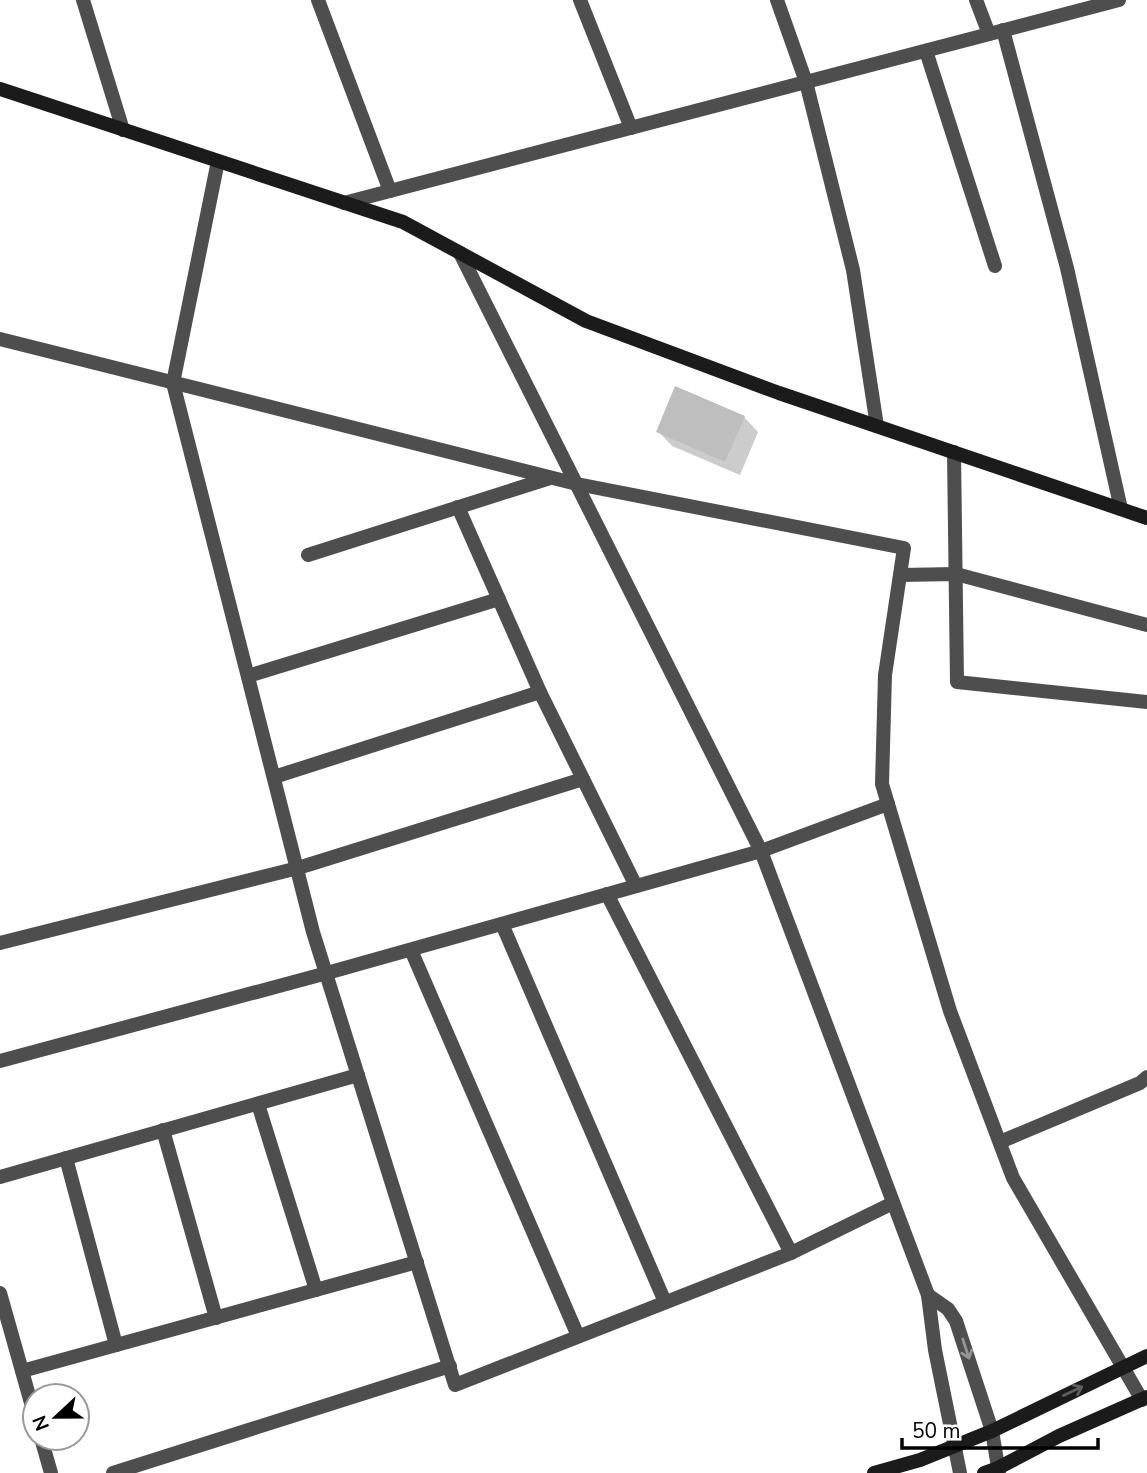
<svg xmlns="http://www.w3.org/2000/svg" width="1147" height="1473" font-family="'Nunito Sans',sans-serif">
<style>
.shadow{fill:#0003}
.building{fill:#bebebe}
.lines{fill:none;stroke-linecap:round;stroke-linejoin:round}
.street{stroke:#4e4e4e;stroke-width:14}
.secondary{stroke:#1b1b1b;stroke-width:14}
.oneway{stroke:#959595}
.oneway2{stroke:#5f5f5f}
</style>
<rect width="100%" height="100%" fill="#fff"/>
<path class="shadow" d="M744 417 758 432 740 475 672 446 658 431Z"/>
<path class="building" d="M675 386 745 416 725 462 656 432Z"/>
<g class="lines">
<g class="street">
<path d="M83 0 123 130"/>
<path d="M318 0 390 191"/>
<path d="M580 0 631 128"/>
<path d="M777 0 806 82 853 270 877 426"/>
<path d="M976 0 989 34"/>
<path d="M1003 30 1067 268 1121 509"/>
<path d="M926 51 995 266"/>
<path d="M218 161 173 383 313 932 455 1385 791 1253 893 1203"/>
<path d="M344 203 1119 0"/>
<path d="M460 253 761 851 928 1295 935 1350 960 1473"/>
<path d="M0 339 577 484 904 548 885 675 882 784 950 1011 1013 1178 1142 1400"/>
<path d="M954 452 957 682 1147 702"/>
<path d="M458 507 540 692"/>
<path d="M308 555 550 478"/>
<path d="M900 575 956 574 1147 625"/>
<path d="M248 676 499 599"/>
<path d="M274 777 540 692 636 886"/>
<path d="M607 894 791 1253"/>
<path d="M502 924 665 1302"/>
<path d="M0 943 298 868 583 779"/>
<path d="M411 950 578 1336"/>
<path d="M0 1061 327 973 761 851 888 804"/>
<path d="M258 1104 316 1290"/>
<path d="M163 1130 216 1318"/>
<path d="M1000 1142 1140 1083 1147 1077"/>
<path d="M66 1158 116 1345"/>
<path d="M0 1177 358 1075"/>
<path d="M0 1293 35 1417"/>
<path d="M928 1295 948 1309 956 1321 992 1431 999 1473"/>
<path d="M22 1371 417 1262"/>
<path d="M41 1438 51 1473"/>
<path d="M113 1473 450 1366"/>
</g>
<g class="secondary">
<path d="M0 89 403 222 586 321 779 393 1147 518"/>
<path d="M874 1473 920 1460 992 1431 1147 1356"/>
<path d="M984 1473 998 1468 1059 1436 1147 1397"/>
</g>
</g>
<defs><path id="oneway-shaft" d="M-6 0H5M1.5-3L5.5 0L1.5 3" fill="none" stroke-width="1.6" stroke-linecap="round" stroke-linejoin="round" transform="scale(1.75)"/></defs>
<use class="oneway" href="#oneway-shaft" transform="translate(966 1349) rotate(72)"/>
<use class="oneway2" href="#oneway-shaft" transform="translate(1073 1391) rotate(-25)"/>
<g transform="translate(56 1417) rotate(248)"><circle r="33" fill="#ffffff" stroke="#999999" stroke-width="2"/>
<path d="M0-5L12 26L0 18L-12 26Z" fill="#000000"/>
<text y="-10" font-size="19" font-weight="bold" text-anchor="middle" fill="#000000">N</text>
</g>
<path d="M902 1438v10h196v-10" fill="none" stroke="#000000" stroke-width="3.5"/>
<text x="912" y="1438" font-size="21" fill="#000000" stroke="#ffffff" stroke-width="5" paint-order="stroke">50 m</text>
</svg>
